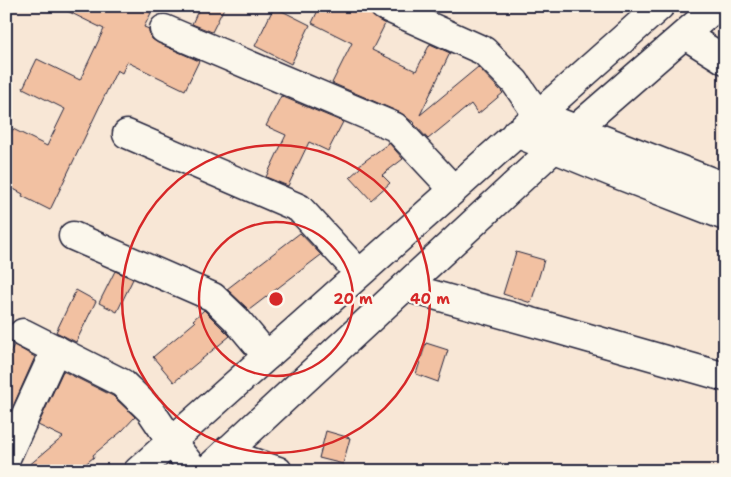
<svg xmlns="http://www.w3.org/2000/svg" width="731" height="477" font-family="'Shantell Sans',sans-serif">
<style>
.building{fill:#f2c1a2;stroke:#22223b}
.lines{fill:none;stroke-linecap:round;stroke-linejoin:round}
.minor-casing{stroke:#22223b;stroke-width:31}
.tertiary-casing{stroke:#22223b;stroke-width:31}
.minor{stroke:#fbf7ec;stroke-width:28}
.tertiary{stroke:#fbf7ec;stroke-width:28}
.ring{fill:none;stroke:#d62828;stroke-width:2.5}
.centre{fill:#d62828;stroke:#fbf7ec;stroke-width:2.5}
.ring-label{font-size:15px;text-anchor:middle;font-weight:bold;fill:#d62828;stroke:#fbf7ec;stroke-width:4.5;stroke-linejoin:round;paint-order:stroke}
</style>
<rect width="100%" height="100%" fill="#f8e7d6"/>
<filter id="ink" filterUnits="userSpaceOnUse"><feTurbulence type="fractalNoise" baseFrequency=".02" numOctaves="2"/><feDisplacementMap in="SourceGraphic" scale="10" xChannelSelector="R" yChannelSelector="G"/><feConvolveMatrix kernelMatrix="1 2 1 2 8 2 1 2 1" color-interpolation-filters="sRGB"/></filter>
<g filter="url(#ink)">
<g class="building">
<path d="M57 6H138L151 13 144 27 149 29V31L152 39 158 43 199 61 185 90 127 62 122 73 117 70 50 210 22 196 23 194 6 185V142L13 129 47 146 65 109 23 88 37 59 80 80 104 29Z"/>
<path d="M200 6H225L212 32 192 24Z"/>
<path d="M320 6H369L372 15 378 20 385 24 372 50 416 71 430 44 450 53 420 115 478 67 503 93 478 114 471 104 428 139 414 124 415 123 410 120 401 113 332 83 352 43 312 23Z"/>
<path d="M274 7 310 25 291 64 255 46Z"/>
<path d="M281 96 343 122 328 151 309 142 288 186 266 177 286 135 266 126Z"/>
<path d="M389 143 403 159 382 175 390 183 371 200 350 177 361 167 358 166Z"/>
<path d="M300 233 321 255 249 310 227 289Z"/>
<path d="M516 252 544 260 531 303 503 294Z"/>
<path d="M115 271 133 279 117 312 99 303Z"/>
<path d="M76 290 96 301 76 342 56 332Z"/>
<path d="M204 310 230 336 174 382 153 357 195 322 193 320Z"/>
<path d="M426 343 448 350 438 382 416 374Z"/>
<path d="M14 345 35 357 11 411 6 408V361Z"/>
<path d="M63 371 113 396 135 417 122 431 93 455 94 457 77 471H22L63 437 38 425Z"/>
<path d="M326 431 350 438 343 464 319 458Z"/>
</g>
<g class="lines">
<defs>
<g id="minor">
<path d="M384 6 484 51 515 82 537 114 725 187"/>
<path d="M164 29 395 127 453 189"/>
<path d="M685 35 725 60"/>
<path d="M516 133 614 173 725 216"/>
<path d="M127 134 299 208 359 273"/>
<path d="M73 236 213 297 236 319 267 356"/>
<path d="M405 287 553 328 725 377"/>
<path d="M23 333 122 383 150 410 171 441 195 471"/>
<path d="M228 450 246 460 278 471"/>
<path d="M6 458 56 349"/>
</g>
<g id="tertiary">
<path d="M138 471 660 6"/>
<path d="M206 471 563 140 717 6"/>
</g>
</defs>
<use href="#minor" class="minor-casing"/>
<use href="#tertiary" class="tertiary-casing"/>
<use href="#minor" class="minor"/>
<use href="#tertiary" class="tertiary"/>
</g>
</g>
<g class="ring">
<circle cx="276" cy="299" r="77"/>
<circle cx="276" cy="299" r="154"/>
</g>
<circle cx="276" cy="299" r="8" class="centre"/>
<g class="ring-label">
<text x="353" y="304">20 m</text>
<text x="430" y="304">40 m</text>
</g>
<rect width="731" height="477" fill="none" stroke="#fbf7ec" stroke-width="25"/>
<rect x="12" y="12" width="706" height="452" fill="none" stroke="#22223b" stroke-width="2" filter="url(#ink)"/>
</svg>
